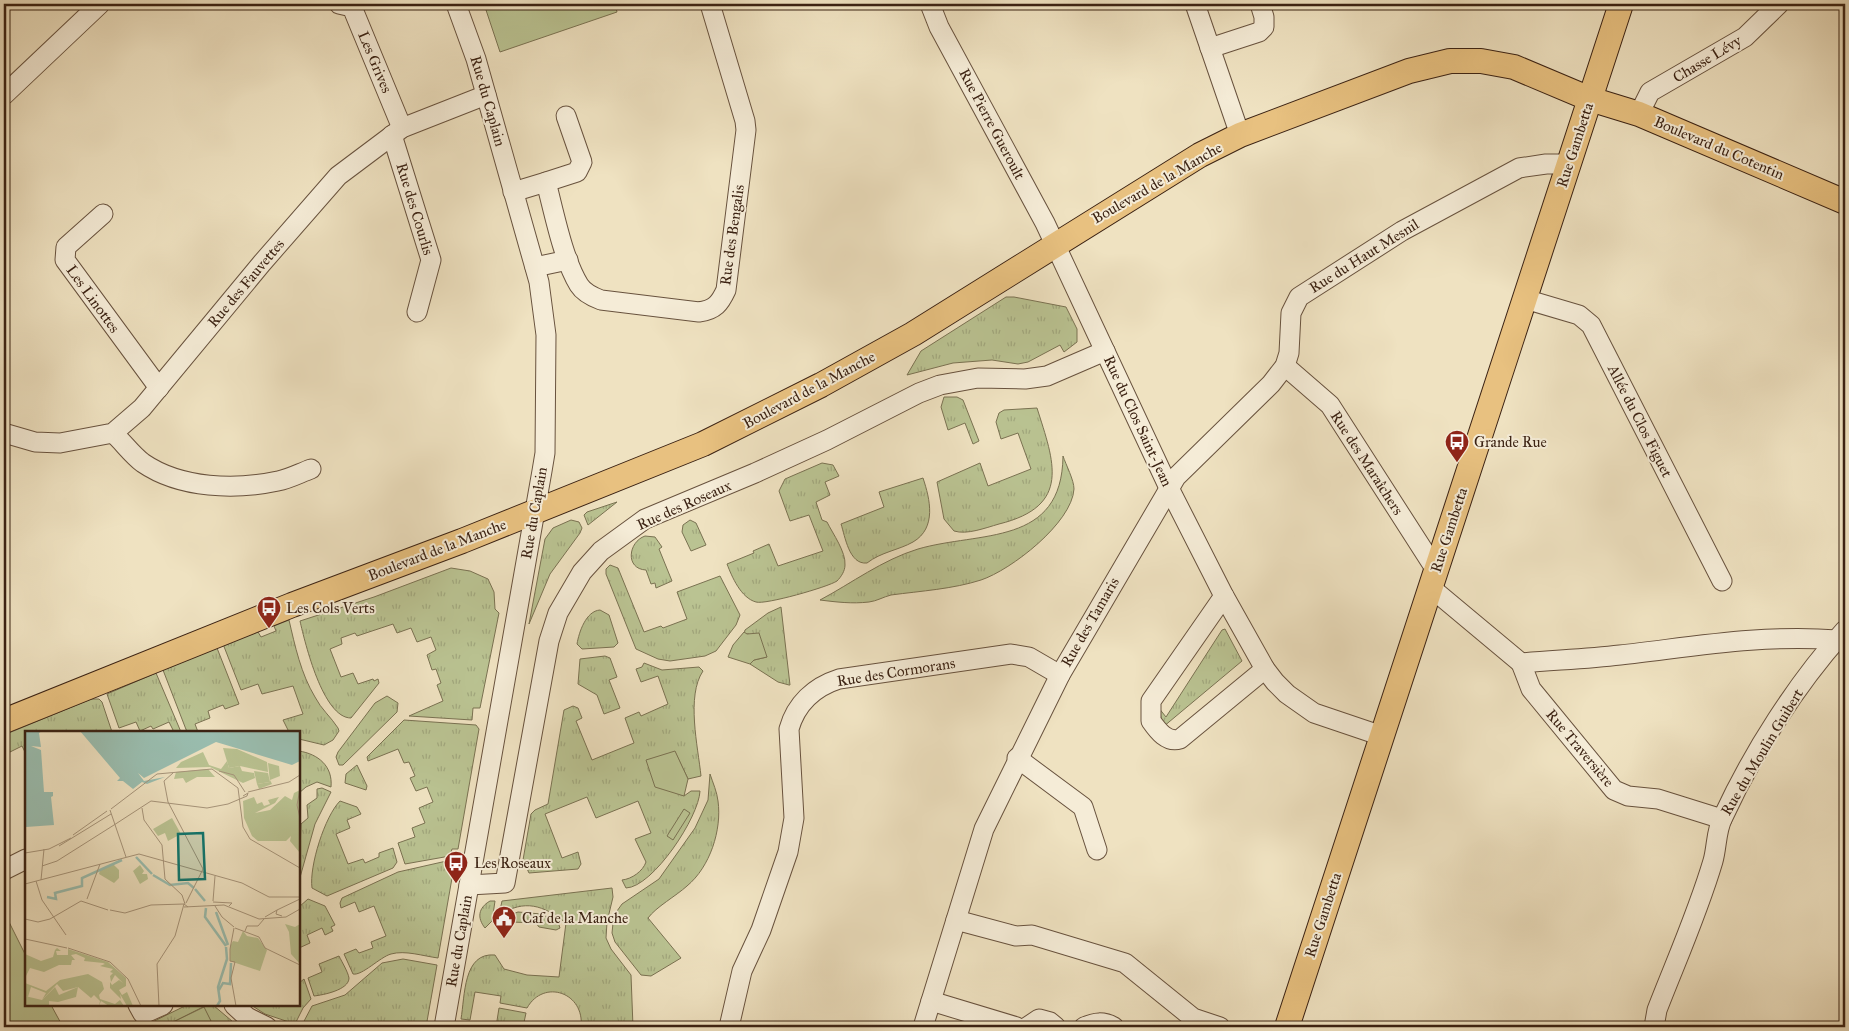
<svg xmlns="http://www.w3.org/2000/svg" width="1849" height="1031" font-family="'IM FELL Great Primer',serif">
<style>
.grass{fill:url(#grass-tufts);stroke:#7a7252}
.green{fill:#bac392;stroke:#7a7252}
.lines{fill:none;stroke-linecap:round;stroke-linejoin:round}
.minor-casing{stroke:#68523e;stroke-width:21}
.major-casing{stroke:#3b2213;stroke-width:26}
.minor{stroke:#f5ecd7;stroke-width:19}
.major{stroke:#e8c180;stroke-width:24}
.labels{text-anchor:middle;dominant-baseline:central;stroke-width:4;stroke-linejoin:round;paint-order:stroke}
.street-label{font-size:15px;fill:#3b2213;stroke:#f5ecd7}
.poi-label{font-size:15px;fill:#3b2213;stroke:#f5ecd7;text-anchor:start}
.inset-river{fill:none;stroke:#9abeb0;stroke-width:2.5}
.inset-road{fill:none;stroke:#a7957b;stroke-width:1}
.view{fill:#0f766e;fill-opacity:0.15;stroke:#0f766e;stroke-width:2.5}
.inset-edge{fill:none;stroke:#3b2213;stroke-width:2.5}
</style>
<defs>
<pattern id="grass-tufts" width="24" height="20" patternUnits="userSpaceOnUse" patternTransform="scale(1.25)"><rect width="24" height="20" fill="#bac392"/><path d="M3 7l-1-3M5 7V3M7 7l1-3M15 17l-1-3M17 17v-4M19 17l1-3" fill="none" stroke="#a1a77d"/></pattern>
</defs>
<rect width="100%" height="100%" fill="#efe2c1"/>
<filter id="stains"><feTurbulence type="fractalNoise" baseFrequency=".004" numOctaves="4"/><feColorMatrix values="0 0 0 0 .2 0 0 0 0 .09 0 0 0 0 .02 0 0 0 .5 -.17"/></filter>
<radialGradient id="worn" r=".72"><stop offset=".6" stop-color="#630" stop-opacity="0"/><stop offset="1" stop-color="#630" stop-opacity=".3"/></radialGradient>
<g class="grass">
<path d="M1006 297H1014L1066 307 1077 329V342L1064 352 1060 345 1028 362 1018 364 992 360 953 363 907 375 921 351Z"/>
<path d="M944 397H957L963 400 979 441 973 444 965 423 948 430 941 407Z"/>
<path d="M1037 408C1054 462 1072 506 999 524 985 528 967 535 954 531L944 519 937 482 980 463 988 486 1031 469 1018 433 1001 439 996 422 999 413 1004 410Z"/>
<path d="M1063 456C1066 465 1074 480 1074 489 1072 523 1011 570 981 580 953 589 921 591 891 595 883 597 877 601 869 602 852 604 836 602 820 600 852 583 882 560 918 549 980 531 1062 547 1063 456Z"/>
<path d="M822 463 833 465 839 476 825 482 830 495 816 502 822 520 827 522C833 534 846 552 845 565 845 571 841 577 837 581 828 587 765 605 756 602 741 598 732 577 727 564L754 553 753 551 769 544 778 566 823 551 809 515 790 521 779 491 785 479Z"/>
<path d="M923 478C930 499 937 528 913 542 899 550 881 552 867 563 849 565 845 536 841 524L884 507 879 492Z"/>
<path d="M617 502 588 525 584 515 587 512Z"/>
<path d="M571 520 579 522 582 528 580 533 550 574 529 624 545 539 553 528Z"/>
<path d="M690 520 696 523 706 545 691 551 682 532 683 525Z"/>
<path d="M645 536 655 537 662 547 659 549 672 581 656 588 655 583 651 584 646 570C625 569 628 542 645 536Z"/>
<path d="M610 565 618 568 644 632 661 626 663 628 687 619 677 592 720 576 740 615 736 625 716 651 705 656 670 661 658 659 636 649 606 574V569Z"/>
<path d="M451 568 470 571 488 579 494 592 495 609 499 613 480 708H473L472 720 409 716 443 701 437 685 441 683 436 669 432 670 427 655 436 650 431 637 417 642 411 628 397 633 393 624 357 636 355 633 341 638 342 644 330 649 341 677 353 673 358 684 373 679 374 681 378 679 379 683 351 718C323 718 305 643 300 621L374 597Z"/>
<path d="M781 607 790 685H789L778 682 750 664 754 660 767 657 749 634H744L745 630 768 613Z"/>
<path d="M600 610 609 615 618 643 614 647 582 649 577 644C579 632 586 611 600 610Z"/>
<path d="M289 620C295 646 301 674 315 697 321 709 331 717 338 728L339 731 333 740 324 745 299 739V732H289L283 720 303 714 293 686 262 694 258 684 241 690 223 644 258 632 261 637 276 631 274 626Z"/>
<path d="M1225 629 1242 661 1163 727 1158 707 1166 717 1222 630Z"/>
<path d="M217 648 239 704 225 709 223 705 208 711 210 718 195 724 198 732H187L163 670Z"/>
<path d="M605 656 610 658 617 677 609 680 620 708 604 714 597 695 578 684 580 659Z"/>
<path d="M644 663 662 670 699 667 703 671C686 696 698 747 701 776L688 779 675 752 684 796 691 791H700C699 817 653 887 626 888L622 880C632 879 643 871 646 862L635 839 651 833 638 801 596 818 587 797 545 814 562 858 578 852 581 864 578 869 529 873 523 860 531 814 535 810 548 804 564 710 573 706 578 708 582 718 576 721 592 760 634 743 625 718 639 712 641 716 668 704 658 676 641 682 636 669 642 667Z"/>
<path d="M156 673 181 732H174L169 722 153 729 151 726 140 731 136 722 119 728 107 694Z"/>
<path d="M387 696 398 703 397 712 343 765H339L336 757 338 752 375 703Z"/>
<path d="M91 699H99L102 702 112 732H26V754L22 746 4 755V735Z"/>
<path d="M404 720 476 725 479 729 458 849H452L450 856 405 864 398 843 415 837 412 828 425 823 419 808 433 802 427 787 416 791 410 778 415 776 409 762 404 763 398 749 368 761 367 757Z"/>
<path d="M299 751C318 754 333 766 331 787L317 782 306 787 299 793Z"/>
<path d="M357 765 367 786 366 790 345 783 346 774Z"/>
<path d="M710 774C713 783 717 792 718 801 722 830 710 867 687 886 676 896 656 907 648 918L681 958 651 976 641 975 615 942 612 933 613 923 617 911 622 904 659 879 695 828 708 800Z"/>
<path d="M322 788 331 792 315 824 299 881 301 824 308 818 307 805 317 798V789Z"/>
<path d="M340 801 357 807 361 814 347 820 350 828 336 834 348 864 363 859 365 863 379 857V853L393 848 397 862 393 868 327 896 312 888C309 866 325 816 340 801Z"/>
<path d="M451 860 455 861 438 958C423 956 405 950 391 954 380 957 362 976 353 974L344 954 356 949 359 953 373 948 371 942 386 936 374 906 359 912 355 902 341 908 340 903 342 898 398 872Z"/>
<path d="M612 888 613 897 607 922 606 938 611 949 631 975 633 1027H581C585 993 544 978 527 1008L500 1003 501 996 475 992 470 1020 461 1019C465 996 463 952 495 955L504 969 527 975 559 977 566 923C543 905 525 899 499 915L502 901Z"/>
<path d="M308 899 325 906 335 925 331 927 333 931 325 935 322 928 307 935 310 943 299 948V907Z"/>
<path d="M490 901H495L492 921 485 928C477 918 478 908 490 901Z"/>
<path d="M518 912 541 914 558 922 560 928 556 930 539 927 536 923 512 922 510 915Z"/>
<path d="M339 956C342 962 348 972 349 978 349 990 323 995 314 996L308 978 322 972 319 964Z"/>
<path d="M403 959 437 965 426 1027H309L302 1025 312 1006 345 995 382 963Z"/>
<path d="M304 979 311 999 303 1008 295 1024 265 1014 251 1005H299V983Z"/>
<path d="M187 1005H213L239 1027H214L203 1007 163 1027H142Z"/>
<path d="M499 1008 526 1013 523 1027H496Z"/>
</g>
<g class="green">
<path d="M484 4H615L617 12 500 52Z"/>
<path d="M744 632 747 634 759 633 767 657 754 660 750 664 728 657 733 645Z"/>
<path d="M675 751 688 779 684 796 655 787 646 760Z"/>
<path d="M684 809 690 813 673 840 667 836Z"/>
<path d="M4 912 26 956V1005H51L63 1027H4Z"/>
<path d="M204 1007 214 1027H163Z"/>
</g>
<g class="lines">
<defs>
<g id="minor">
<path d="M339 4 352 7 402 128"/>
<path d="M930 4 939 27 1045 223 1169 488 1224 596 1265 669 1275 682 1287 694 1314 713 1382 736"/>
<path d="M1195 4 1240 135"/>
<path d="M1210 48 1259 32 1264 27V17L1260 4"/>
<path d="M4 95 100 4"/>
<path d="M1639 114 1650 92 1745 37 1779 4"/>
<path d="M392 135 431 260 417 312"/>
<path d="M546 182 577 172 582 162 566 116"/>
<path d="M513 192 546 182C554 212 563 259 579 285 584 293 593 297 601 300L699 312C715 310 720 303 726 290L746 130 745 121 710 4"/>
<path d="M103 214 66 247 65 260 159 388"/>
<path d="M535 267 568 260"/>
<path d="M1525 299 1579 315 1591 325 1722 581"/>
<path d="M1285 366 1330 405 1436 570"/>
<path d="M4 433 35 442 60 443 113 433 142 408 262 263 338 176 402 128 486 95"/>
<path d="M113 433C123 442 132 455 143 463 181 489 236 490 278 481 289 479 300 473 311 469"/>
<path d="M1430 587 1521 663C1554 660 1587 659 1620 655 1692 647 1763 634 1837 640"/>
<path d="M1224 596 1151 701V721C1158 731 1167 743 1180 739L1265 669"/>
<path d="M1521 663 1531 689 1614 790 1628 796 1658 799 1722 819"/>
<path d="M1017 758 1083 807 1097 850"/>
<path d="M4 870 26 859"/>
<path d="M469 885 505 883 549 641 558 613 582 572 601 551 645 519 755 473 827 440 919 393 940 385 978 378 1025 379 1047 376 1105 351"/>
<path d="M956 920 1016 936 1032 935 1125 963 1193 1018 1220 1027"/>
<path d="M931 1001 1017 1027"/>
<path d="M138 1005 143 1014 163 1005"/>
<path d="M234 1005 247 1017 267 1027"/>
<path d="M444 1027 542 471 545 453 546 335 539 282 476 59 456 4"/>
<path d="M729 1027 742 971 761 930 788 852 794 818 789 729C796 704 814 687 839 679L1011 654 1029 657 1060 675"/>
<path d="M923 1027 984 829 1060 675 1176 477 1271 384 1285 366 1289 353 1291 313 1299 297 1402 231 1519 168 1546 164H1569"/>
<path d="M1027 1027 1039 1019 1050 1022 1056 1027"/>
<path d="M1084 1027C1095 1022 1103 1021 1114 1027"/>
<path d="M1654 1027 1657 1010C1676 961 1698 912 1713 861 1717 847 1716 830 1723 817 1753 752 1797 683 1845 630"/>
</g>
<g id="major">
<path d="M4 721 292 605 462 541 703 444 821 385 913 334 1200 155 1240 135 1409 71 1450 61H1481L1514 67 1590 99 1639 114 1845 202"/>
<path d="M1287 1027 1621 4"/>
</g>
</defs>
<use href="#minor" class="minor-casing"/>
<use href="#major" class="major-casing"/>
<use href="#minor" class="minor"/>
<use href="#major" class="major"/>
</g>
<defs>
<symbol id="bus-pin" viewBox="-11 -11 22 30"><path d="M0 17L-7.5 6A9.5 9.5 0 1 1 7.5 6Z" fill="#8f2418" stroke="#f5ecd7"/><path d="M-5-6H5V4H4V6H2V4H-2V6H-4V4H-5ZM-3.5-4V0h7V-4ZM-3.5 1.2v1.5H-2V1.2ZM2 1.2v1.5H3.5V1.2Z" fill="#fff"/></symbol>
<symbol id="civic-pin" viewBox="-11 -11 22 30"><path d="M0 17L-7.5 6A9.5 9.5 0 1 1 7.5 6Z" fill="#8f2418" stroke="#f5ecd7"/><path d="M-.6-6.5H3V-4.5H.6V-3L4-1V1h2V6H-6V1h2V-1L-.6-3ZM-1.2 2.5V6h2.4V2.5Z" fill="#fff"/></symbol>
</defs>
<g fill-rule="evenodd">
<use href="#bus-pin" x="1443" y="428" width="28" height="38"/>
<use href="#bus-pin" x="255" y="594" width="28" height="38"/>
<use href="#bus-pin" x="442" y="849" width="28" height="38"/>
<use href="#civic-pin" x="490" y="904" width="28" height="38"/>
</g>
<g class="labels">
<g class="street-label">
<text transform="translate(1707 59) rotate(-31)">Chasse Lévy</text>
<text transform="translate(375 62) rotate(67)">Les Grives</text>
<text transform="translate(488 101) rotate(74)">Rue du Caplain</text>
<text transform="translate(992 124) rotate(62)">Rue Pierre Gueroult</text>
<text transform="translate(1575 145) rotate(-72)">Rue Gambetta</text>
<text transform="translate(1719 148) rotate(23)">Boulevard du Cotentin</text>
<text transform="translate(1157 183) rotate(-30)">Boulevard de la Manche</text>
<text transform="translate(415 209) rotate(73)">Rue des Courlis</text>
<text transform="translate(732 235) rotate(-82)">Rue des Bengalis</text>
<text transform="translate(1364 256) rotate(-32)">Rue du Haut Mesnil</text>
<text transform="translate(246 283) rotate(-50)">Rue des Fauvettes</text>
<text transform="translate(93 299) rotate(54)">Les Linottes</text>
<text transform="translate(809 390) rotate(-28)">Boulevard de la Manche</text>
<text transform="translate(1138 421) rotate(65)">Rue du Clos Saint-Jean</text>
<text transform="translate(1640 421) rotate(63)">Allée du Clos Figuet</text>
<text transform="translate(1367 463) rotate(57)">Rue des Maraîchers</text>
<text transform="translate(684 505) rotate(-24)">Rue des Roseaux</text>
<text transform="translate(534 513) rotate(-80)">Rue du Caplain</text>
<text transform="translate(1449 530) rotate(-72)">Rue Gambetta</text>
<text transform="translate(437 550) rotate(-21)">Boulevard de la Manche</text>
<text transform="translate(1090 622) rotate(-60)">Rue des Tamaris</text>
<text transform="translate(896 672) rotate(-9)">Rue des Cormorans</text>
<text transform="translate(1580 748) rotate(50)">Rue Traversière</text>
<text transform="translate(1762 752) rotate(-59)">Rue du Moulin Guibert</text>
<text transform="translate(1323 915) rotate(-72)">Rue Gambetta</text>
<text transform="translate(459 941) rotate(-80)">Rue du Caplain</text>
</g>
<g class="poi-label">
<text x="1474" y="442">Grande Rue</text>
<text x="286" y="608">Les Cols Verts</text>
<text x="474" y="863">Les Roseaux</text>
<text x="522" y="918">Caf de la Manche</text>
</g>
</g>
<g transform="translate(25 731)">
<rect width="275" height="275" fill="#efe2c1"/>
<path d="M178 21 184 34 196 38 202 30 204 37 215 35 217 40 229 42 230 47 218 52 185 36 151 37 156 31ZM243 32 254 35 255 45 245 49 247 53 234 58 232 53 245 51ZM183 38 190 46H172L161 52 158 47 149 48 151 41ZM275 59V122L265 110 266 105 261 110H233L227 105 219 87 218 70 229 66 232 73 237 71 239 75 245 73 243 69 254 66 250 72 230 82 245 79 260 65 267 69 269 62ZM30 256 34 264 53 256 51 266 33 271 24 270V275H0V265L17 269Z" fill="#bac392"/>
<path d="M32 217 36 220H31L32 224H43V218L83 231 101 247V255L94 259 97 264 102 261 108 275H102L95 263 96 268 85 257V251L87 254 94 249 98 252 90 244 86 251 85 245 88 242 85 241 88 238 75 235 80 233 78 232 59 230 60 227 51 223 46 224 50 229H47L46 234H34L19 241 5 237 0 247V223L16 230 28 226 30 219ZM63 243 77 251 79 258 74 264 75 268 90 273 95 269 99 275H84L76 270 74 275 75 270 69 264 66 267 53 256 38 260 32 253 17 269 21 262 6 256 3 266 0 265V252L21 260 35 249Z" fill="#bac392"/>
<path d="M198 17 212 18 242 31 243 41 215 35 204 37ZM229 40 243 42 245 51 232 53ZM147 87 156 103 143 110 140 102 133 105 128 98ZM88 133 94 139V147L89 152 74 143 75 139ZM115 134 119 140 117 143H122L123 148 115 153 108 140ZM260 193 270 196 275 193V233L266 223 264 201ZM218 200 222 205 233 207 242 219 235 240 205 230V215L208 210 213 211Z" fill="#bac392"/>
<path d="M0 0H17L14 2 16 16 6 15 16 19 19 61H28V65L26 66 29 94 1 96ZM55 0H275V30L267 34 191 11 119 47 113 42 119 50 140 46 122 53 117 51 108 58 98 50H92L95 47Z" fill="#9abeb0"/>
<path class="inset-river" d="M111 126 127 143M128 144 145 154 163 152 169 157M170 158 180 170M22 166 31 168 30 162 57 155V147L97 129M181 177 180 186 201 215M191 181 203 214M194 259 198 252 205 253 206 232M192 275 195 270 193 256 202 228 201 216"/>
<path class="inset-road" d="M194 40 209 44 220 61M148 42 139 50 143 71 178 138 161 172M275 58 272 74 275 87M223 61 264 51 275 44M117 77 119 89 137 114 140 148 157 164 160 173M86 78 132 43 187 38 213 57 218 96 225 108 275 137M85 79 101 126M89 94 126 70 182 77 203 73 222 65 223 62 218 65M48 104 82 80M34 115 86 83M0 122 24 118 46 107M17 135 32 130 89 94M16 149 19 118M11 150 17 169 41 204M0 153 114 123 217 152 244 166H275M62 168 75 133M188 170 190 145M188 171 207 172 204 175M190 175 197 186 209 196M159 176 199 174 234 188 261 186 275 178M85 179 100 182 126 174 159 173M252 179 275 168M240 186 252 179 251 183 257 185M0 188 13 191 25 188 56 170 83 179M209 197 205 218V230L210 231 206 247 211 275M210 197 234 206 240 217 275 234M220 200 222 195H233L239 188M0 208 42 217M43 217 85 231 103 248 116 275M134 275 132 233 150 205 159 173 163 176"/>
<path class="view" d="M178 102 180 148 154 149 153 103Z"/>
<rect width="275" height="275" class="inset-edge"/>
</g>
<rect width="1849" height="1031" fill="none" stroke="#efe2c1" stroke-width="20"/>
<rect x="5" y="5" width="1839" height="1021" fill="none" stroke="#3b2213" stroke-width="2.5"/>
<rect x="10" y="10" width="1829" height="1011" fill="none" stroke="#3b2213"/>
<rect width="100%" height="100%" filter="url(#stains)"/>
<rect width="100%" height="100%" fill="url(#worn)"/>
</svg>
